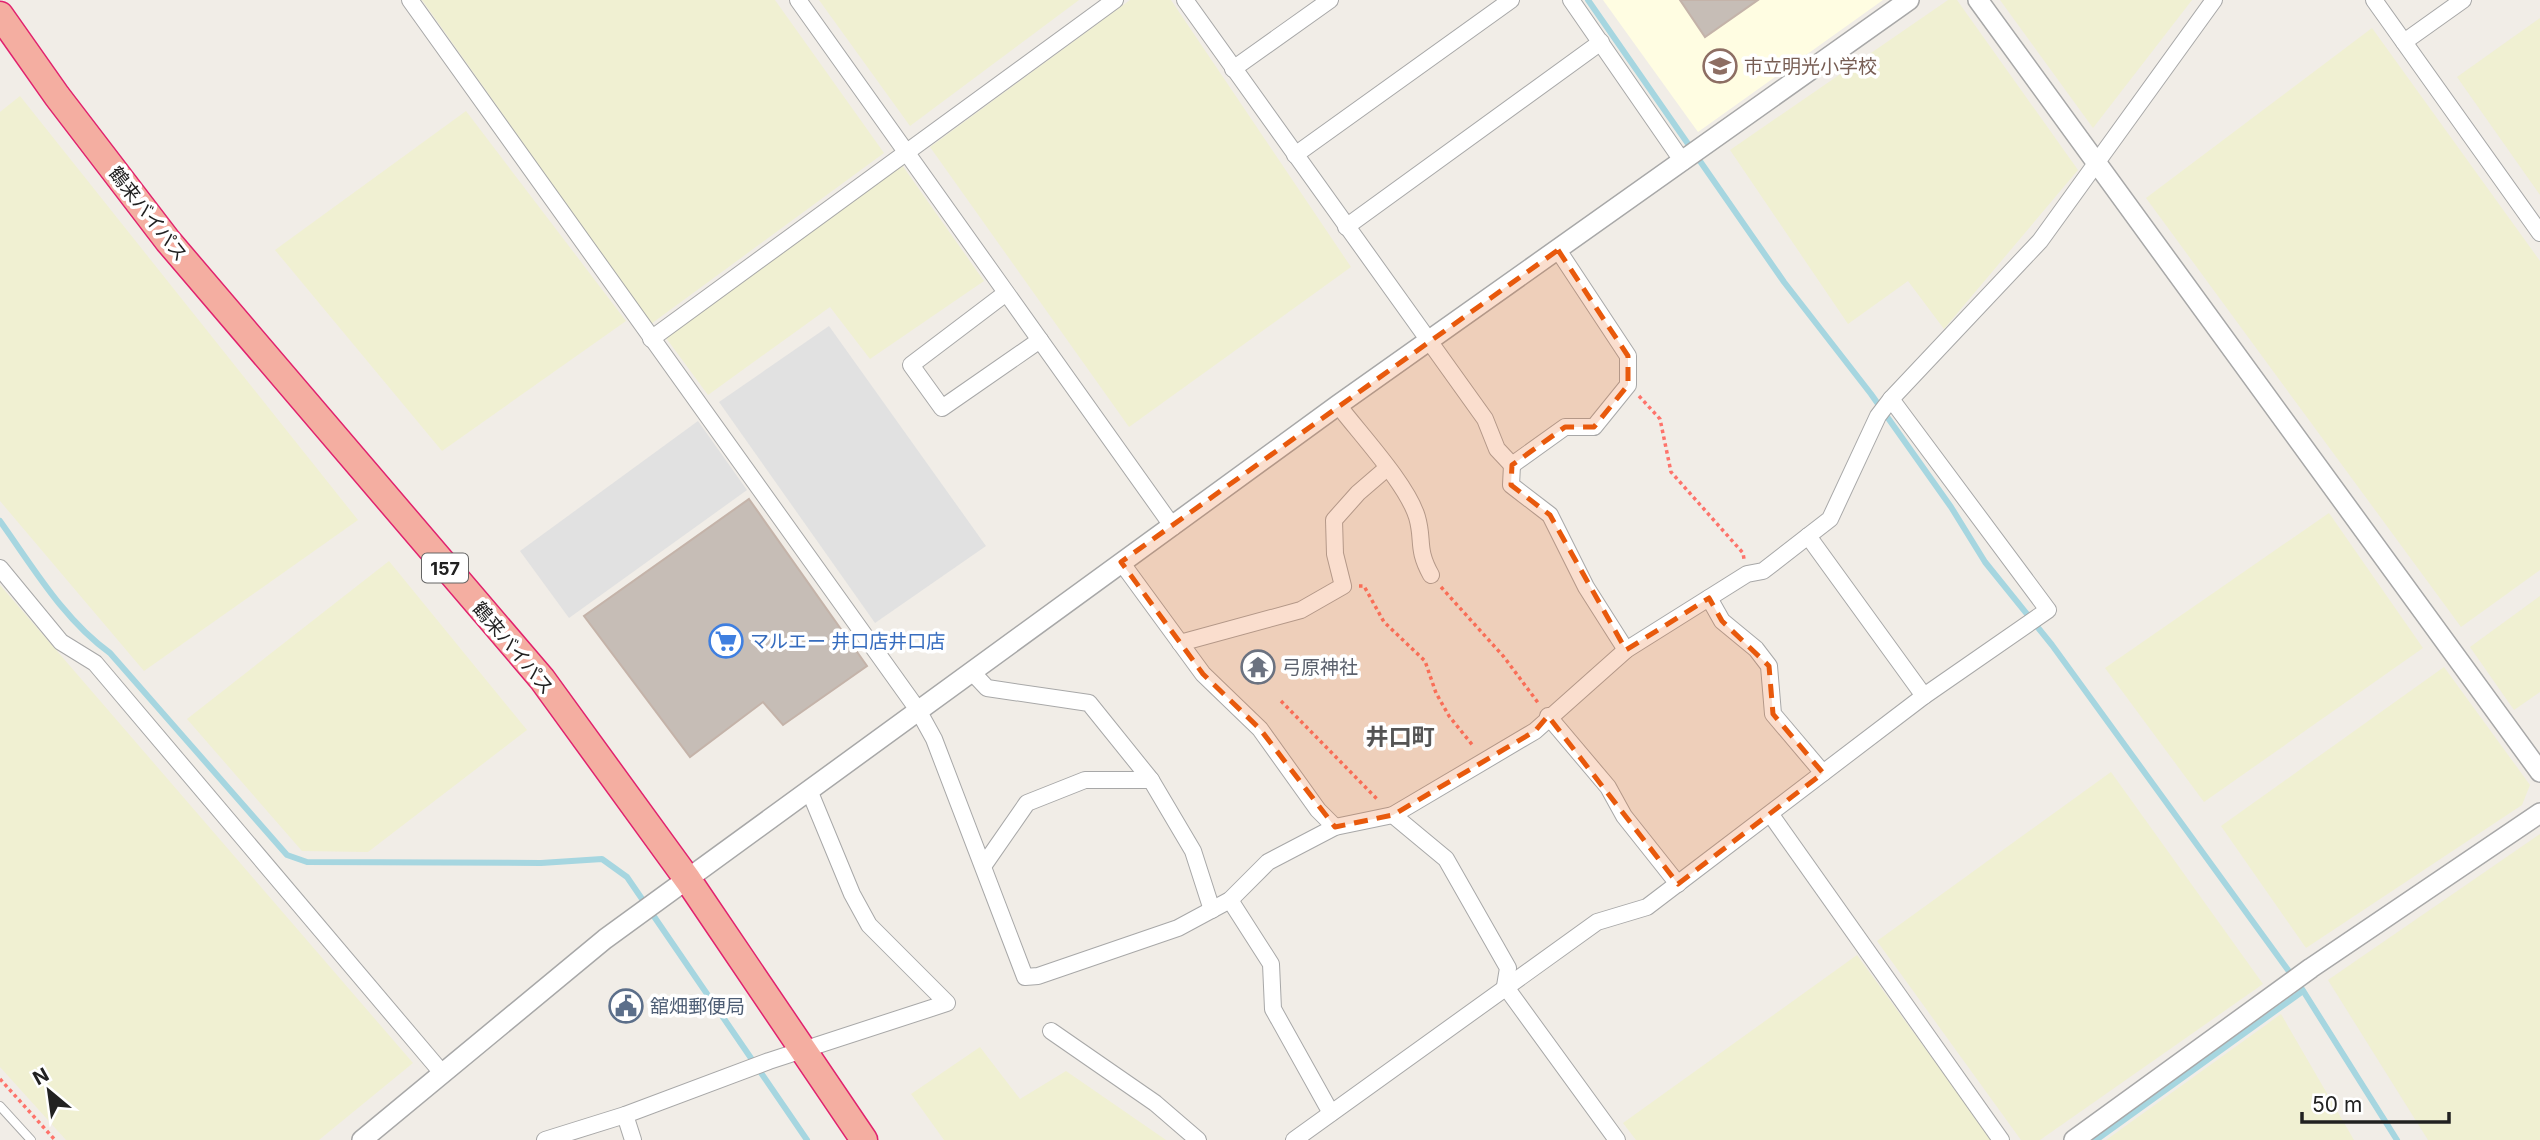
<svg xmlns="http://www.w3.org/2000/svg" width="2540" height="1140" font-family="Inter,'Noto Sans JP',sans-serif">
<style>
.education{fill:#fffde2}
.farmland{fill:#f0f0d2}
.parking{fill:#e1e1e1}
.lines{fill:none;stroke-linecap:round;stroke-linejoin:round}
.stream{stroke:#a6d6e0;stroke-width:6}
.building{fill:#c6bdb6;stroke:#c4b3a9;stroke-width:2}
.service-casing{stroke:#a8a8a8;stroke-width:10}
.minor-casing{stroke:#a8a8a8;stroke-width:18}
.tertiary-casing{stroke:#a8a8a8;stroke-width:22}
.trunk-casing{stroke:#e1226e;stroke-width:29}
.path{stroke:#fe736b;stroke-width:3.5;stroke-dasharray:3.5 3.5;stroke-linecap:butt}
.service{stroke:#fff;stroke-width:8}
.minor{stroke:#fff;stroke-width:16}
.tertiary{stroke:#fff;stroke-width:19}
.trunk{stroke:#f4aea1;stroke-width:26}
.marked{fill:#e8590c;fill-opacity:0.2;stroke:#e8590c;stroke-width:5;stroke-dasharray:14 9;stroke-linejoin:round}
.labels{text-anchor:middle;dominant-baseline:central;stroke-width:7;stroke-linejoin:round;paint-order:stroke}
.shield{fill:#fff;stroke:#646464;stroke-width:2}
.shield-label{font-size:18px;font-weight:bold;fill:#212121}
.education-label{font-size:19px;fill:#785e54;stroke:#fff;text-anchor:start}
.street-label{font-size:19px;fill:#212121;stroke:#fff}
.shop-label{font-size:19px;fill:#366cbe;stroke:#fff;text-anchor:start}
.worship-label{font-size:19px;fill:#5b616d;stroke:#fff;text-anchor:start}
.service-label{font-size:19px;fill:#4e5e75;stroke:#fff;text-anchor:start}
.quarter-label{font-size:23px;font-weight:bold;fill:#545454;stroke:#fff}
</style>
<rect width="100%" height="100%" fill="#f1ede7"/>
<path class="education" d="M1603 0H1883L1698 132Z"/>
<g class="farmland">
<path d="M422 0H775L884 153 651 324Z"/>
<path d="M819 0H1079L910 126Z"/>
<path d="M1130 0H1171L1351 267 1129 427 930 147Z"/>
<path d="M1948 0H1957L2078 170 1944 329 1908 281 1848 324 1730 150Z"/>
<path d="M2000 0H2192L2093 128Z"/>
<path d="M2540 18V195L2457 77Z"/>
<path d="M2372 28 2540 261V570L2461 627 2146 198Z"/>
<path d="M20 96 358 520 144 671 0 501V112Z"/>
<path d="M466 111 626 321 442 451 275 250Z"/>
<path d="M902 165 984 281 870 359 830 307 708 395 666 338Z"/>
<path d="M2329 513 2423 648 2204 802 2105 668Z"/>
<path d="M389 561 527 730 368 852 302 851 187 719Z"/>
<path d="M0 585 413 1063 319 1140H66L0 1067Z"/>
<path d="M2540 596V692L2514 710 2470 647Z"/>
<path d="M2444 667 2530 785 2522 805 2306 948 2221 826Z"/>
<path d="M2111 772 2263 984 2040 1140H2021L1877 941Z"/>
<path d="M2540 834V1140H2428L2328 980Z"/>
<path d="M1857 955 1992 1140H1636L1623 1123Z"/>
<path d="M2281 1014 2354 1140H2106Z"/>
<path d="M980 1047 1020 1099 1066 1071 1166 1140H944L911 1094Z"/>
</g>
<g class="parking">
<path d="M829 326 986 546 875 623 719 402Z"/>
<path d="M698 421 747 490 569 618 520 551Z"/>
</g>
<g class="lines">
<g class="stream">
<path d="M1588 0 1784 282 1871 394 1951 507 1985 562 2052 645 2288 970"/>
<path d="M0 521C33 567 63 619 110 653L287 855 307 862 541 863 602 859 627 877 807 1140"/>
<path d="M2302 989 2397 1140"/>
<path d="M2096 1140 2303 991"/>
</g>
</g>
<g class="building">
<path d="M1680 0H1758L1705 37Z"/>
<path d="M749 499 867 666 783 725 763 702 690 757 584 616Z"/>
</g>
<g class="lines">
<defs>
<path id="service" d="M0 1106 31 1140"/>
<g id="minor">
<path d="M410 0 918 710 934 739 1025 977 1038 976 1178 928 1230 900 1268 862 1335 827 1393 815 1535 731 1626 650 1747 574 1763 571 1830 519 1878 416 1891 399 2040 241 2214 0"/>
<path d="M798 0 1173 527"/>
<path d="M1185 0 1485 419 1497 449 1512 465 1565 427H1594L1628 385V356L1558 250"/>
<path d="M1571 0 1683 162"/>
<path d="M2374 0 2540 233"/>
<path d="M2404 42 2463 0"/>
<path d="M1233 69 1330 0"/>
<path d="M1295 155 1511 0"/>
<path d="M1346 227 1601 42"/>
<path d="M1006 293 911 365 942 408 1040 340"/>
<path d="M651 339 1115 0"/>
<path d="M1338 405C1360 434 1407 484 1417 517 1424 541 1416 548 1431 575"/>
<path d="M1512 465 1511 485 1550 515 1586 587 1626 650"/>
<path d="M1808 536 1924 696"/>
<path d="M1121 562 1203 674 1260 729 1318 810 1335 827"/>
<path d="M0 568 61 642 95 663 443 1074"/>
<path d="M1709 598 1722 621 1756 649 1769 666 1773 714 1823 773"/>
<path d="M1180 643 1301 610 1343 586 1335 554 1334 520 1358 493 1387 468"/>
<path d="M971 671 987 688 1089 703 1151 780 1193 851 1212 910"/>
<path d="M1548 716 1608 787 1624 816 1678 884"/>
<path d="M1393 815 1446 859 1508 968 1505 986 1617 1140"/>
<path d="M1771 815 2001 1140"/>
<path d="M984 865 1027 803 1085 780H1151"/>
<path d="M1230 900 1271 964 1273 1009 1331 1113"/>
<path d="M1051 1031 1155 1103 1198 1140"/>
<path d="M625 1115 633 1140"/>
<path d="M545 1140 625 1115 769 1061 947 1003 869 925 852 894 809 790"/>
<path d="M1294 1140 1597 922 1647 907 1924 696 2048 610 1891 399"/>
</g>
<g id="tertiary">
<path d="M1978 0 2540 772"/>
<path d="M362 1140 605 939 1338 405 1909 0"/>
<path d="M2074 1140 2311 968 2540 813"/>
</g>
<path id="trunk" d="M0 15 57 96 168 241 542 679 688 880 864 1140"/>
</defs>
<use href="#service" class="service-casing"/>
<use href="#minor" class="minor-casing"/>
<use href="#tertiary" class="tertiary-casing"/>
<use href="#trunk" class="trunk-casing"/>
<g class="path">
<path d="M1639 396 1660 419 1671 472 1743 553 1744 559"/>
<path d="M1359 586H1364L1384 622 1425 661 1436 693 1449 716 1474 747"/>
<path d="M1441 587 1504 657 1539 704"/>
<path d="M1281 701 1378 800"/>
<path d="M0 1079 55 1140"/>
</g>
<use href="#service" class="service"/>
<use href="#minor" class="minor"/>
<use href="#tertiary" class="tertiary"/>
<use href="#trunk" class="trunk"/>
</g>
<path class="marked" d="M1558 250 1628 356V385L1594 427H1565L1512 465 1511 485 1550 515 1626 650 1709 598 1722 621 1769 666 1773 714 1823 773 1678 884 1548 716 1535 731 1393 815 1335 827 1260 729 1203 674 1121 562Z"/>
<defs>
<symbol id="school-ring" viewBox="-11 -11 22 22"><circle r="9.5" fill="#fff" stroke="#8d6e63" stroke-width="1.5"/><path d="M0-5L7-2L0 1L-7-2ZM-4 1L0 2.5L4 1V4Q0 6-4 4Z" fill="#8d6e63"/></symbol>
<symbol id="supermarket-ring" viewBox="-11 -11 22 22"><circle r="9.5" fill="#fff" stroke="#3f7fe0" stroke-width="1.5"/><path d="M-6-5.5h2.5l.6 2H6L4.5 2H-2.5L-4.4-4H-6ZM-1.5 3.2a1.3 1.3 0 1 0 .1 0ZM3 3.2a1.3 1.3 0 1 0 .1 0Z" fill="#3f7fe0"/></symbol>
<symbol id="temple-ring" viewBox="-11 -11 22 22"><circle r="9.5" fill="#fff" stroke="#6b7280" stroke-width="1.5"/><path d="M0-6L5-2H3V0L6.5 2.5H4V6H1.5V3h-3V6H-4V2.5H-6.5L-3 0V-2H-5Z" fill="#6b7280"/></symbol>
<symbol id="civic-ring" viewBox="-11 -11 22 22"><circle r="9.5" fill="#fff" stroke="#5c6f8a" stroke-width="1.5"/><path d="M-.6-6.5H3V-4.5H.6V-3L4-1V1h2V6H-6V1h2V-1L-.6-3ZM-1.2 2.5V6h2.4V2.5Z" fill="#5c6f8a"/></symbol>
</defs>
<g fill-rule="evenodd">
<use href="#school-ring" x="1701" y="47" width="38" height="38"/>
<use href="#supermarket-ring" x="707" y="622" width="38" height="38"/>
<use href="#temple-ring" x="1239" y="648" width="38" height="38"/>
<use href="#civic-ring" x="607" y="987" width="38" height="38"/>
</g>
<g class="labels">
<rect class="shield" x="422" y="553.5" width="46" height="29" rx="5"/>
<g class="shield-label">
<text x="445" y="568">157</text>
</g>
<g class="education-label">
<text x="1744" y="66">市立明光小学校</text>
</g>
<g class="street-label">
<text transform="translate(148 214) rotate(52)">鶴来バイパス</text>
<text transform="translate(513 648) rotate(50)">鶴来バイパス</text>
</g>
<g class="shop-label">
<text x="750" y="641">マルエー 井口店井口店</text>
</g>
<g class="worship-label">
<text x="1282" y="667">弓原神社</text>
</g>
<g class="service-label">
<text x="650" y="1006">舘畑郵便局</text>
</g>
<g class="quarter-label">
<text x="1400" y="737">井口町</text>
</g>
</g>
<g transform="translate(49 1091) rotate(331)" stroke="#ffffff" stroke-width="5" paint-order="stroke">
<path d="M0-5L12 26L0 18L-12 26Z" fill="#212121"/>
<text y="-10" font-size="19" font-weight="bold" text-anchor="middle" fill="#212121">N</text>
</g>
<path d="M2302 1112v10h147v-10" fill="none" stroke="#212121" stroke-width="3.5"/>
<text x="2312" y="1112" font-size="21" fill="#212121" stroke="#ffffff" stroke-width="5" paint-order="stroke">50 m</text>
</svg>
